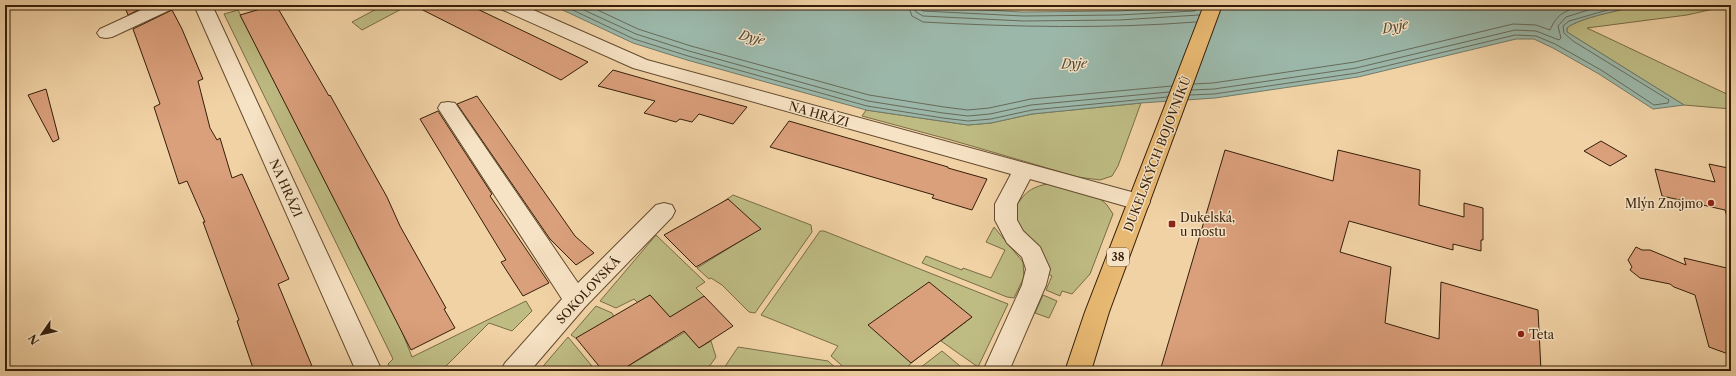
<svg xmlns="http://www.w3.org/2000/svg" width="1736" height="376" font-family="'Libre Caslon Text',serif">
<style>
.green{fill:#bebb83;stroke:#7a6c46}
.water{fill:#9bb7a9;stroke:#727a69}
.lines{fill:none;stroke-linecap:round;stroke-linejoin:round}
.shore{stroke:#686a58;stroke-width:1}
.building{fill:#da9f7b;stroke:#351e08}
.minor-casing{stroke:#644b2f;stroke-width:2}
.major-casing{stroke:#351e08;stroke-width:2}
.minor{fill:#f6e2c4;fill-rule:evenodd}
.major{fill:#e8b972;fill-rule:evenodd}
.poi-dot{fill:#8f2418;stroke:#f6e2c4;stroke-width:1.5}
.labels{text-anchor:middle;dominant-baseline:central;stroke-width:3;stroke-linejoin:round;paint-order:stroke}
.shield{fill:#f6e2c4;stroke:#6f5940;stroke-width:1}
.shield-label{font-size:11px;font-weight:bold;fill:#351e08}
.street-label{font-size:12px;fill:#351e08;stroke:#f6e2c4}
.poi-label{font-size:12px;fill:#351e08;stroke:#f6e2c4;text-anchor:start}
.water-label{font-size:13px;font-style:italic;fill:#544c38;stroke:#f6e2c4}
</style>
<rect width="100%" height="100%" fill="#f1d2a5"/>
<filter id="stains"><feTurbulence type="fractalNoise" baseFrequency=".005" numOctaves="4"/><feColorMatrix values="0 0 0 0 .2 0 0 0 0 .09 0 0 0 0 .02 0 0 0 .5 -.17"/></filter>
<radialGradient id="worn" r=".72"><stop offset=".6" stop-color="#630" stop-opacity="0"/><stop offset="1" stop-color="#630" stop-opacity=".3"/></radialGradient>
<g class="green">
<path d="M384 5H409L362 30 352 22Z"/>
<path d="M1641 5H1731L1687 15 1587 28 1731 96V109L1684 105 1567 32V28C1580 17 1623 10 1641 5Z"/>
<path d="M238 10 335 201 351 229 357 245 401 329 412 357 526 301 532 311 512 331 489 323 446 366 454 371H392L388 364 393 359 224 14Z"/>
<path d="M1141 103 1118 166 1112 176 1100 180 1078 177 951 140 862 116 866 110 968 125 991 123 1032 114Z"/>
<path d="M1051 183 1099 198 1107 205 1113 214 1090 274 1072 294 1062 291 1060 296 1046 290 1052 276 1046 273 1016 226 1012 212C1025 193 1027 188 1051 183Z"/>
<path d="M733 195 811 225 812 232 755 313 749 312 722 285 711 278 709 279 697 268 760 229 720 204Z"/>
<path d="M994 227 1023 262 1024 277 1014 298 1007 297 922 263 926 256 962 270 963 268 991 278 1005 250 986 242Z"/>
<path d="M820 231H824L1008 304 978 367 941 341 972 317 911 363 905 371H848L831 356 838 346 761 315Z"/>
<path d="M656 235 705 282 696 288 705 297 670 317 650 295 638 303 634 299 616 308 600 301Z"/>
<path d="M1043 295 1057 301 1049 318 1035 313Z"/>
<path d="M596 306 612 313 614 317 577 339 571 335Z"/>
<path d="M685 332 699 348 711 341 716 357 706 371H620Z"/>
<path d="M568 337 596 371H539Z"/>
<path d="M738 347 828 361 839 371H722Z"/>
<path d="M942 351 966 371H916Z"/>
</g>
<path class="water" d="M552 5H886L1023 12 1119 11 1229 5H1641C1623 10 1580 17 1567 28V32L1684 105 1653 109 1599 74 1553 48 1534 39H1516L1358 77 1215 98 1141 103 1032 114 991 123 968 125 866 110 687 60 633 43Z"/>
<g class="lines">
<g class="shore">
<path d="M562 5 634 39 688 56 867 106 943 118 968 121 991 119 1032 110 1167 97"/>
<path d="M573 5 636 34 689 51 868 101 943 113 968 116 990 114 1031 105 1169 92"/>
<path d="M587 5 638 29 691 46 869 95 944 107 968 110 989 108 1031 99 1172 86"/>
<path d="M908 5 912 16 923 22C1014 27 1105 29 1196 22"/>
<path d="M914 5 916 12 923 16 1023 21 1119 20 1199 15"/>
<path d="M919 5 920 9 923 11 1023 16 1119 15 1194 11 1198 9 1199 5"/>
<path d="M1194 84 1213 83 1355 62 1513 24 1536 25 1550 30C1558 12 1565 12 1582 5"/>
<path d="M1192 90 1214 89 1356 68 1515 30 1536 31 1559 40 1561 38 1558 26 1566 17 1604 5"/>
<path d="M1190 95 1214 94 1357 73 1515 35 1536 36 1555 44 1601 70 1654 105 1668 103 1669 100 1573 41 1564 33 1563 26 1569 21 1625 5"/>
</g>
</g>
<g class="building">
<path d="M124 5H148L128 15Z"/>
<path d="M274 5H276L329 96 330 95 387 197 400 226 446 308 444 309 455 328 411 350 240 15Z"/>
<path d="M413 5H469L588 62 561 80Z"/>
<path d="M172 10 182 29 203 79 198 81 210 128 217 140 220 138 232 178 242 174 289 279 278 284 314 371H254L237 321 239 320 203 222H205L187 181 179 184 154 107 160 104 133 29Z"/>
<path d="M613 70 669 86 747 107 733 124 699 114 692 122 680 119 676 122 644 113 655 101 598 86Z"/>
<path d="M46 89 59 139 53 142 28 95Z"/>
<path d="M477 96 575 236 594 253 576 265 550 239 457 104Z"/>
<path d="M438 111 492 194 490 196 549 283 523 296 501 262 506 260 420 119Z"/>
<path d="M789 121 948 167V168L987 179 972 210 932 198 934 195 770 147Z"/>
<path d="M1601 141 1627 156 1610 166 1584 151Z"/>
<path d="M1225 150 1333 181 1338 150 1420 170 1419 205 1464 217V203L1483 208V240H1481V251L1453 244V250L1349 221 1340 252 1391 267 1385 323 1439 339 1441 282 1538 310 1541 371H1160Z"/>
<path d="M1709 164 1728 168 1731 176V219L1728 220 1725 210 1662 196 1655 169 1715 182Z"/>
<path d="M728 199 761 229 696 267 664 235Z"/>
<path d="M1636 247 1642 250H1650L1686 265 1684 258 1731 269V355L1709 347 1695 295 1674 287 1670 284 1640 278 1630 270 1632 267 1628 260Z"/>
<path d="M929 282 972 317 911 363 868 325Z"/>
<path d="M650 295 670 317 704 296 733 326 699 348 684 331 620 371H603L576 338Z"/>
</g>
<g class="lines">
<defs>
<g id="minor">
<path d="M152 5H175L172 9 112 37 106 38 100 37 97 33 100 29Z"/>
<path d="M194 5H212L382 371H356Z"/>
<path d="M498 5H522L647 60 1139 194 1147 196 1150 202 1147 208 1139 210 1030 179 1017 204V220L1023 231 1040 247 1050 269 1046 285 1009 371H983L1022 285 1026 269 1022 257 1007 243 995 220V204L1011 174 633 68 501 9Z"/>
<path d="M448 102 455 103 578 283 656 205 664 203 672 205 675 211 672 217 585 307 530 371H501L505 363 562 299 438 108 441 103Z"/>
</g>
<path id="major" d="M1204 5H1222L1109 312 1091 371H1065L1085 312Z"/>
</defs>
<use href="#minor" class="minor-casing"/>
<use href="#major" class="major-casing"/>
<use href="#minor" class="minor"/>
<use href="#major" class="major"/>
</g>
<g class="poi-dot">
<circle cx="1711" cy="203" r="4"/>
<rect x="1168" y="220" width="8" height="8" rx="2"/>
<circle cx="1521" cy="334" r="4"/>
</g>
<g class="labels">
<rect class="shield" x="1107" y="248" width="22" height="18" rx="3"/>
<g class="shield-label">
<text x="1118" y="257">38</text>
</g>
<g class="street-label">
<text transform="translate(819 114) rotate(16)">NA HRÁZI</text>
<text transform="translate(1157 154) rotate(-69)">DUKELSKÝCH BOJOVNÍKŮ</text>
<text transform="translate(286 188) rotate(66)">NA HRÁZI</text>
<text transform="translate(588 290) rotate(-47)">SOKOLOVSKÁ</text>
</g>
<g class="poi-label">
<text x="1703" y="203" text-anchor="end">Mlýn Znojmo</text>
<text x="1180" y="217">Dukelská,<tspan x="1180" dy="14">u mostu</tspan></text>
<text x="1529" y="334">Teta</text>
</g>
<g class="water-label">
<text transform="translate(1395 26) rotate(-12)">Dyje</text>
<text transform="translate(752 37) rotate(13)">Dyje</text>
<text transform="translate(1074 63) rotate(-2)">Dyje</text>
</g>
</g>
<rect width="1736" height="376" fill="none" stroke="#f1d2a5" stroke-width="20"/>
<rect x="6" y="6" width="1724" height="364" fill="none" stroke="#351e08" stroke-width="2"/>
<rect x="10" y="10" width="1716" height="356" fill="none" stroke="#351e08"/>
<g transform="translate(42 334) rotate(236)" stroke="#f6e2c4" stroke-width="3" paint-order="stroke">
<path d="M0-3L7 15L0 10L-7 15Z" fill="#351e08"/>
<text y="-6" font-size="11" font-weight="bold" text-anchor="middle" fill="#351e08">N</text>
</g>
<rect width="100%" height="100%" filter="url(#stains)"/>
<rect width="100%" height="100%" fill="url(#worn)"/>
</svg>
